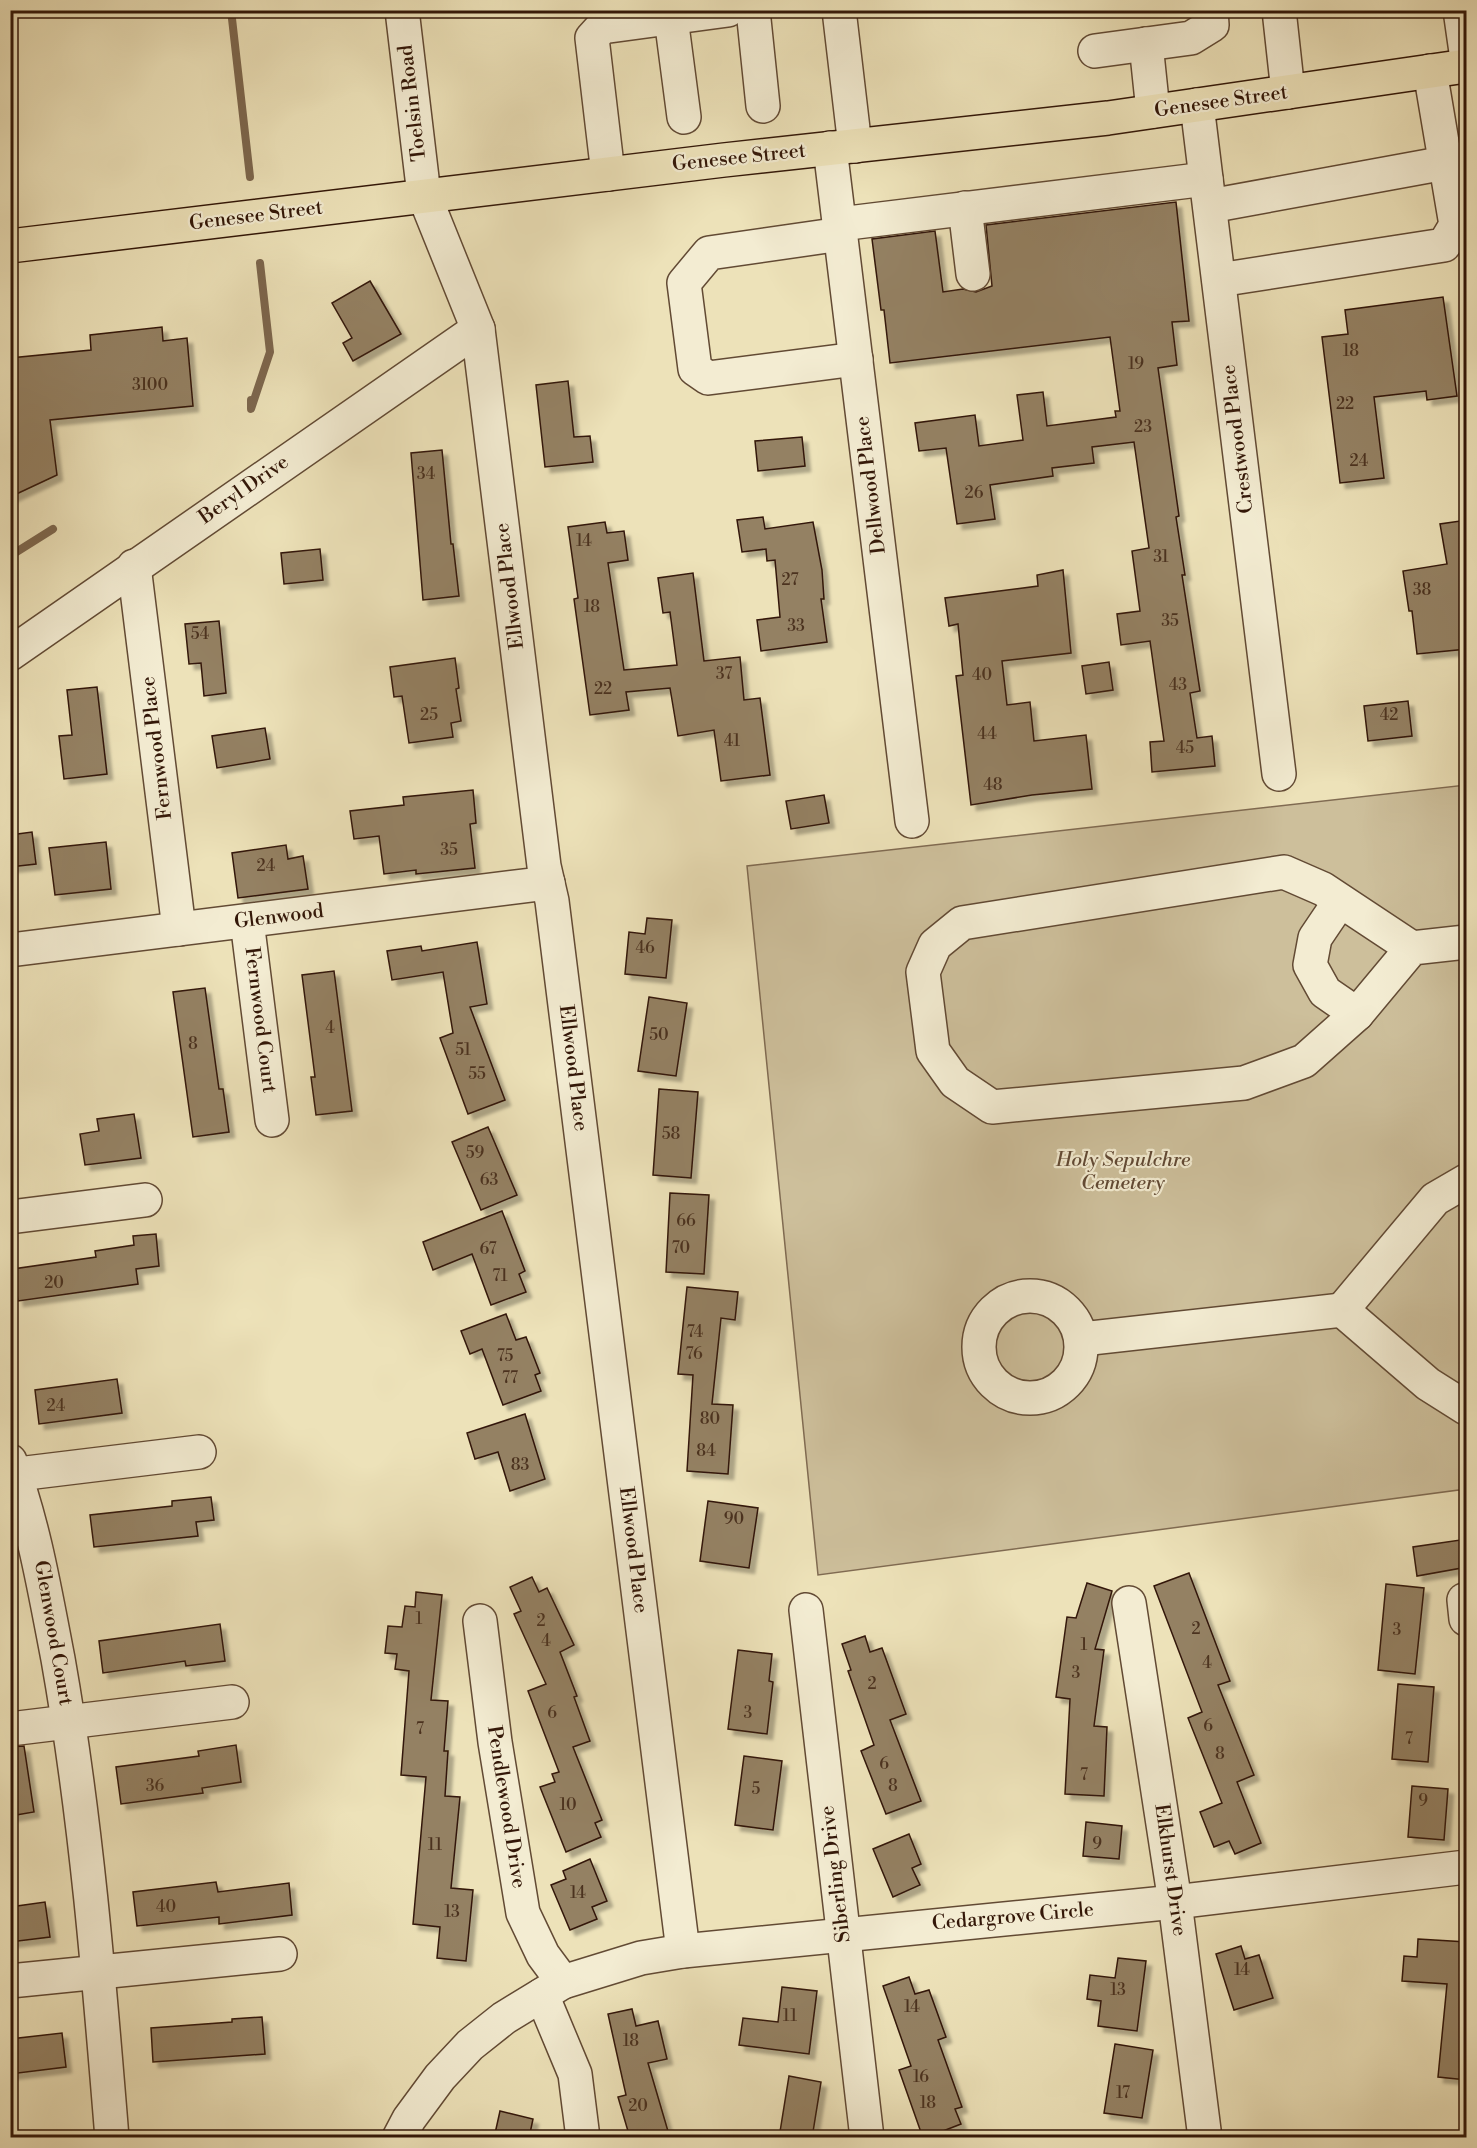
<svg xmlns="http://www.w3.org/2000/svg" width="1477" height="2148" font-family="'Libre Bodoni',serif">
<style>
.green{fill:#cdbf9b;stroke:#806b52;stroke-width:1.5}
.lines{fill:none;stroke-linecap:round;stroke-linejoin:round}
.stream{stroke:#7d674e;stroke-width:8}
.building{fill:#948164;stroke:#331708;stroke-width:1.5;filter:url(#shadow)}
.minor-casing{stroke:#624a34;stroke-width:36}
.major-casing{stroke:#331708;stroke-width:36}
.minor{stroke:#f3ecd2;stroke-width:33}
.major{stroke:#ede2b9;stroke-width:33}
.labels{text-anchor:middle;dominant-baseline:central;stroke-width:4.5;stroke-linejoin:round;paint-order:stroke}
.number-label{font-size:16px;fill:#4b321f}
.street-label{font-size:20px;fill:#331708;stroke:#f3ecd2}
.park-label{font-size:20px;font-style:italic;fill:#614934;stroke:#f3ecd2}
</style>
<defs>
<filter id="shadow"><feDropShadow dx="5.5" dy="5.5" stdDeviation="1.5" flood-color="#0004"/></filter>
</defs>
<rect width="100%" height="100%" fill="#ede2b9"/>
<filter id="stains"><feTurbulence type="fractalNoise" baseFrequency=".00333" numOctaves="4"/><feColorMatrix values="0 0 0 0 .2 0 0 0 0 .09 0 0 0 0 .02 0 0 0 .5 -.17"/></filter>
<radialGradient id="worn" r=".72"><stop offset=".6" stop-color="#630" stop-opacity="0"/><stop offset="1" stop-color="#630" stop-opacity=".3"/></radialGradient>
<path class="green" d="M1466 785V1489L818 1575 747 866Z"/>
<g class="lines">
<g class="stream">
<path d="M231 10 250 177"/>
<path d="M251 400V409L270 352 260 263"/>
<path d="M10 556 53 529"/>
<path d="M10 700H11"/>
</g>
</g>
<g class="building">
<path d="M1176 202 1189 321 1172 322 1177 365 1158 368 1179 516 1176 517 1185 575H1182L1200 691 1190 693 1197 738 1212 736 1215 766 1152 772 1150 742 1164 741 1150 641 1121 645 1117 614 1140 611 1132 551 1149 548 1134 442 1092 447 1094 463 1052 468 1053 476 990 485 995 519 957 524 946 448 919 451 915 423 975 415 979 446 1023 440 1017 395 1043 392 1047 426 1116 417 1115 411H1120L1110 337 890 363 884 310H881L872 239 935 231 943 292 963 289 976 292 992 286 986 225Z"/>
<path d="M370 281 401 334 353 361 343 343 352 338 332 303Z"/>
<path d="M1443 297 1457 396 1427 400 1426 391 1374 397 1384 478 1340 483 1322 337 1348 334 1345 310Z"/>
<path d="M162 327 163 341 187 338 193 406 50 420 57 475 10 497V358L91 350 90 335Z"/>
<path d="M568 381 574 437 590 436 593 462 545 467 536 385Z"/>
<path d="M802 437 805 466 758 471 755 441Z"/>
<path d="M442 450 451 544H453L459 596 423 600 411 453Z"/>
<path d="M763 517 765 529 813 522 822 570 824 599H821L827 642 761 651 757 620 780 617 775 560 767 561 766 549 742 552 737 520Z"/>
<path d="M1467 520V649L1417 654 1412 611H1409L1403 571 1447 564 1440 524Z"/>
<path d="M605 522 607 533 624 531 628 560 608 563 624 670 677 665 670 612 663 613 658 578 693 573 704 661 740 657 744 700 760 698 770 775 721 781 714 730 678 736 670 688 626 692 629 710 590 715 574 599 578 598 568 527Z"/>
<path d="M320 549 323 580 284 584 281 553Z"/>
<path d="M1063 570 1071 653 1002 661 1007 705 1030 702 1034 741 1086 735 1092 789 1032 795 971 805 956 676 963 675 958 624 949 626 945 598 1038 586 1037 575Z"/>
<path d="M219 621 226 693 204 696 201 663 189 664 185 624Z"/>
<path d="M455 658 459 688 456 689 461 721 451 723 453 737 409 743 402 696 394 697 390 667Z"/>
<path d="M1109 662 1113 690 1086 694 1082 666Z"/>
<path d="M97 687 107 774 64 779 59 736 72 735 67 690Z"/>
<path d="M1408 701 1412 736 1368 741 1364 706Z"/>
<path d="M265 728 270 759 217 768 212 736Z"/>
<path d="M473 790 476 823 470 824 475 868 416 874V870L384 874 379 836 354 839 350 811 404 805 403 797Z"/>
<path d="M824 795 829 823 791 829 786 801Z"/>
<path d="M32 832 36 864 10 867V835Z"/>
<path d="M106 842 111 889 55 895 49 848Z"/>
<path d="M286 845 288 859 303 856 308 889 238 898 232 853Z"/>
<path d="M647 918 672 920 666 978 625 974 629 932 645 934Z"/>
<path d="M477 942 487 1004 470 1007 505 1100 468 1114 440 1038 453 1033 443 972 392 980 387 951 421 946 422 951Z"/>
<path d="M334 971 352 1111 316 1115 311 1077H315L302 975Z"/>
<path d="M205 988 219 1089H223L229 1132 193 1137 173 992Z"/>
<path d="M649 997 687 1003 676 1076 638 1071Z"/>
<path d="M659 1089 698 1092 691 1178 653 1175Z"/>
<path d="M134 1114 141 1158 85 1165 80 1134 99 1131 97 1119Z"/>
<path d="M488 1127 517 1195 481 1210 452 1142Z"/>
<path d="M670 1193 709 1195 704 1274 666 1272Z"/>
<path d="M502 1211 525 1271 519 1274 526 1292 491 1305 472 1254 433 1270 423 1242Z"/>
<path d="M156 1234 159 1266 136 1269 138 1284 18 1301 13 1269 96 1257 95 1251 134 1245 133 1236Z"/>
<path d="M687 1287 738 1292 735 1320 721 1318 712 1404 733 1405 728 1474 687 1471 693 1375 678 1374Z"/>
<path d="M506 1314 516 1340 526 1337 540 1373 535 1375 541 1391 503 1405 482 1349 470 1354 461 1331Z"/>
<path d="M117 1379 122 1413 39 1424 35 1390Z"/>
<path d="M525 1414 545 1479 510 1491 498 1452 475 1459 467 1433Z"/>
<path d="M211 1497 214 1520 196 1522 198 1536 94 1547 90 1515 172 1506V1501Z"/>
<path d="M708 1501 758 1508 749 1568 700 1561Z"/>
<path d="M1467 1539V1567L1417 1576 1413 1547Z"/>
<path d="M1189 1573 1230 1681 1218 1685 1254 1775 1237 1782 1261 1843 1235 1854 1229 1841 1214 1847 1200 1812 1222 1803 1188 1718 1202 1712 1154 1586Z"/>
<path d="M532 1577 539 1592 547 1588 574 1645 560 1652 577 1696 574 1697 590 1741 573 1747 602 1820 595 1823 601 1837 566 1852 540 1787 555 1782 552 1774 559 1772 528 1691 546 1684 514 1614 521 1611 510 1587Z"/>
<path d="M1087 1583 1112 1591 1095 1649 1104 1650 1094 1726 1107 1727 1104 1796 1065 1794 1070 1699 1056 1697 1067 1617 1076 1618Z"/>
<path d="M1386 1584 1424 1588 1415 1674 1378 1670Z"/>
<path d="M416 1592 442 1595 431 1700 448 1701 444 1751H448L445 1796 460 1797 451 1888 473 1890 466 1961 437 1958 440 1927 413 1924 426 1777 401 1775 409 1671 395 1669 397 1654 385 1653 388 1626 402 1627 405 1606 415 1607Z"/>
<path d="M220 1624 225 1661 186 1666 185 1661 103 1673 99 1641Z"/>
<path d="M865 1636 870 1652 882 1648 906 1714 890 1720 921 1801 886 1814 861 1751 874 1745 848 1671 851 1670 842 1644Z"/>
<path d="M738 1650 772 1654 769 1681 773 1682 767 1734 728 1729Z"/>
<path d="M1398 1684 1434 1687 1428 1762 1392 1759Z"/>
<path d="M236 1745 241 1782 202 1788 203 1793 121 1804 116 1767 199 1756 198 1751Z"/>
<path d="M24 1746 34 1812 10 1816V1747Z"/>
<path d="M744 1756 782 1761 773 1830 735 1825Z"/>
<path d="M1412 1786 1448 1789 1444 1840 1408 1837Z"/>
<path d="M1086 1822 1122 1826 1119 1859 1083 1856Z"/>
<path d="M909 1834 921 1864 912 1868 920 1885 893 1897 873 1849Z"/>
<path d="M590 1859 607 1901 592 1907 597 1919 570 1930 551 1885 566 1879 563 1871Z"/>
<path d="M216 1882 218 1892 289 1883 292 1915 219 1924V1917L137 1926 133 1892Z"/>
<path d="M45 1902 50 1937 10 1942V1907Z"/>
<path d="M1418 1939 1467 1942V2080L1438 2077 1447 1984 1402 1981 1404 1956 1417 1957Z"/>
<path d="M1241 1946 1245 1959 1259 1955 1273 1998 1234 2010 1216 1954Z"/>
<path d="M1118 1958 1146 1961 1137 2031 1098 2026 1101 2001 1087 1999 1090 1975 1115 1978Z"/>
<path d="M909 1977 915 1994 929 1990 946 2037 938 2040 962 2107 955 2109 961 2124 925 2138H923L899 2070 911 2066 883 1986Z"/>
<path d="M782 1987 817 1991 809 2054 739 2045 743 2018 778 2022Z"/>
<path d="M632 2009 636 2026 658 2021 667 2059 648 2063 670 2138H630L618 2097 626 2095 608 2014Z"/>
<path d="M262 2017 265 2054 153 2062 151 2028 232 2022V2019Z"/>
<path d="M62 2033 66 2067 10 2074V2039Z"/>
<path d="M1115 2044 1153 2050 1142 2118 1104 2113Z"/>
<path d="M789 2076 821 2082 812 2138H779Z"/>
<path d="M500 2111 533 2119 529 2138H494Z"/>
</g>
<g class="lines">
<defs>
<g id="minor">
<path d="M402 10 424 195 478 329 544 866 552 901 683 1951"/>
<path d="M753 10 763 106"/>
<path d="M839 10 855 146"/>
<path d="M1279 10 1288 92"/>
<path d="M1460 10 1466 52"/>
<path d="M671 18 684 117"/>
<path d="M1146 44 1153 111"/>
<path d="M1095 51 1191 38 1212 25 1211 10"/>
<path d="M1197 105 1279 774"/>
<path d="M830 148 912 821"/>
<path d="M608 174 592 38 602 27 728 10"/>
<path d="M1210 206 1445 163"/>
<path d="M965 208 973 274"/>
<path d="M840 224 1206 179"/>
<path d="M841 234 709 253 684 283 695 369 708 378 856 359"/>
<path d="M1219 280 1444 245 1456 225 1430 71"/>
<path d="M134 566 179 929"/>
<path d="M10 654 478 329"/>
<path d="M1340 901 1315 938 1310 965 1325 992 1357 1014"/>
<path d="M247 921 272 1120"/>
<path d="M1412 948 1357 1014 1304 1061 1244 1083 992 1107 955 1082 933 1051 923 972 935 945 962 923 1284 872 1323 889 1412 948 1466 942"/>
<path d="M10 950 548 883"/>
<path d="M1466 1181 1435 1199 1342 1310 1428 1384 1466 1408"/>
<path d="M10 1217 145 1200"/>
<circle cx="1030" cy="1347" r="51"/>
<path d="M1082 1339 1342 1310"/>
<path d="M10 1461C34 1525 45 1592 58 1659 86 1817 99 1977 112 2138"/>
<path d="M10 1475 199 1452"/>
<path d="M1464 1600 1466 1619"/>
<path d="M1129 1603 1175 1902 1205 2138"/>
<path d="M806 1610 867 2138"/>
<path d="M480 1621 495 1742 523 1913 543 1955 563 1982"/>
<path d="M10 1729 232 1702"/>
<path d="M10 1981 280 1954"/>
<path d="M542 1995 575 2074 583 2138"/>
<path d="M399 2138 409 2119 440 2077 470 2045 504 2018 563 1982 641 1958 683 1951 1175 1902 1466 1867"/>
</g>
<path id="major" d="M10 246 724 160 1108 118 1466 66"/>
</defs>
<use href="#minor" class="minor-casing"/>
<use href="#major" class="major-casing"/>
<use href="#minor" class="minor"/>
<use href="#major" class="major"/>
</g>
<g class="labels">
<g class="number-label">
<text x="1351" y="351">18</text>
<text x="1136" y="364">19</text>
<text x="150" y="385">3100</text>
<text x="1345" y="404">22</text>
<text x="1143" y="427">23</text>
<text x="1359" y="461">24</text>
<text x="426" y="474">34</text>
<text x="974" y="493">26</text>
<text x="584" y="541">14</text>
<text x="1161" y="557">31</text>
<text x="790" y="580">27</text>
<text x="1422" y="590">38</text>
<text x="592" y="607">18</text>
<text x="1170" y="621">35</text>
<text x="796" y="626">33</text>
<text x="200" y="634">54</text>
<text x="724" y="674">37</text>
<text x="982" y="675">40</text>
<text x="1178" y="685">43</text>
<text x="603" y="689">22</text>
<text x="429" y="715">25</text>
<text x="1389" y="715">42</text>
<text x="987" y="734">44</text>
<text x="732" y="741">41</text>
<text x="1185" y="748">45</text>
<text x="993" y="785">48</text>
<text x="449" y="850">35</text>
<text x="266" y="866">24</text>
<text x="645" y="948">46</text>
<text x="330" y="1028">4</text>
<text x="659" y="1035">50</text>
<text x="193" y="1044">8</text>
<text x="463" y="1050">51</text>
<text x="477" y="1074">55</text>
<text x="671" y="1134">58</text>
<text x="475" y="1153">59</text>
<text x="489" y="1180">63</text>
<text x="686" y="1221">66</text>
<text x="681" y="1248">70</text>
<text x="488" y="1249">67</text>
<text x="500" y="1276">71</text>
<text x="54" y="1283">20</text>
<text x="695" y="1332">74</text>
<text x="694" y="1354">76</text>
<text x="505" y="1356">75</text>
<text x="510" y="1378">77</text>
<text x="56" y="1406">24</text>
<text x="710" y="1419">80</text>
<text x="706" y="1451">84</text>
<text x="520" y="1465">83</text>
<text x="734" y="1519">90</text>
<text x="419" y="1619">1</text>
<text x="541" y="1621">2</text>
<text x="1196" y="1629">2</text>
<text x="1397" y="1630">3</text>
<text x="546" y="1641">4</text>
<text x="1084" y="1645">1</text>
<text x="1207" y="1663">4</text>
<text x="1076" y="1673">3</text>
<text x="872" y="1684">2</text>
<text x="552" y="1713">6</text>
<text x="748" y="1713">3</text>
<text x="1208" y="1726">6</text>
<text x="420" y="1729">7</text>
<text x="1409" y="1739">7</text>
<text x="1220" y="1754">8</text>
<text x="884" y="1764">6</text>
<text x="1084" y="1775">7</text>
<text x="155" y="1786">36</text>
<text x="893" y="1786">8</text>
<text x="756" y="1789">5</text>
<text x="1423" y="1801">9</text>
<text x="568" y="1805">10</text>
<text x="1097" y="1844">9</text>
<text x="435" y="1845">11</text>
<text x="578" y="1893">14</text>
<text x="166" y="1907">40</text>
<text x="452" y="1912">13</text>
<text x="1242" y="1970">14</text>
<text x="1118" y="1990">13</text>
<text x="912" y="2007">14</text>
<text x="790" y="2016">11</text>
<text x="631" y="2041">18</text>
<text x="921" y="2077">16</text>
<text x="1123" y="2093">17</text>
<text x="928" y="2103">18</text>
<text x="638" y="2106">20</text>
</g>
<g class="street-label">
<text transform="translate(1221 102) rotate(-8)">Genesee Street</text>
<text transform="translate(413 103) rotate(-97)">Toelsin Road</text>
<text transform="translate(739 158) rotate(-6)">Genesee Street</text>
<text transform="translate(256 216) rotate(-7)">Genesee Street</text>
<text transform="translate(1238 439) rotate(-97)">Crestwood Place</text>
<text transform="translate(871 485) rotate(-97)">Dellwood Place</text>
<text transform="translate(244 490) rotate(-35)">Beryl Drive</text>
<text transform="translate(510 586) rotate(-97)">Ellwood Place</text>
<text transform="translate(157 748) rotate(-97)">Fernwood Place</text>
<text transform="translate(279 917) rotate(-7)">Glenwood</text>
<text transform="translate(260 1020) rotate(83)">Fernwood Court</text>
<text transform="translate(573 1068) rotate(83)">Ellwood Place</text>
<text transform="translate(633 1550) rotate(83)">Ellwood Place</text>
<text transform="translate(53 1633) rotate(80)">Glenwood Court</text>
<text transform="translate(506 1807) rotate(81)">Pendlewood Drive</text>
<text transform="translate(1170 1870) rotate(82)">Elkhurst Drive</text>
<text transform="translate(836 1874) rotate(-97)">Siberling Drive</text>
<text transform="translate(1013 1917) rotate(-5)">Cedargrove Circle</text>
</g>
<g class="park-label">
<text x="1123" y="1160">Holy Sepulchre<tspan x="1123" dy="23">Cemetery</tspan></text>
</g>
</g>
<rect width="1477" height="2148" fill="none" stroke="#ede2b9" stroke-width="36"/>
<rect x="12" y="12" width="1453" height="2124" fill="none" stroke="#331708" stroke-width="3"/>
<rect x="18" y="18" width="1441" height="2112" fill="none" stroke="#331708" stroke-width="1.5"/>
<rect width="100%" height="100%" filter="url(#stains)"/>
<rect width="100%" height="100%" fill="url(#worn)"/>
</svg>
